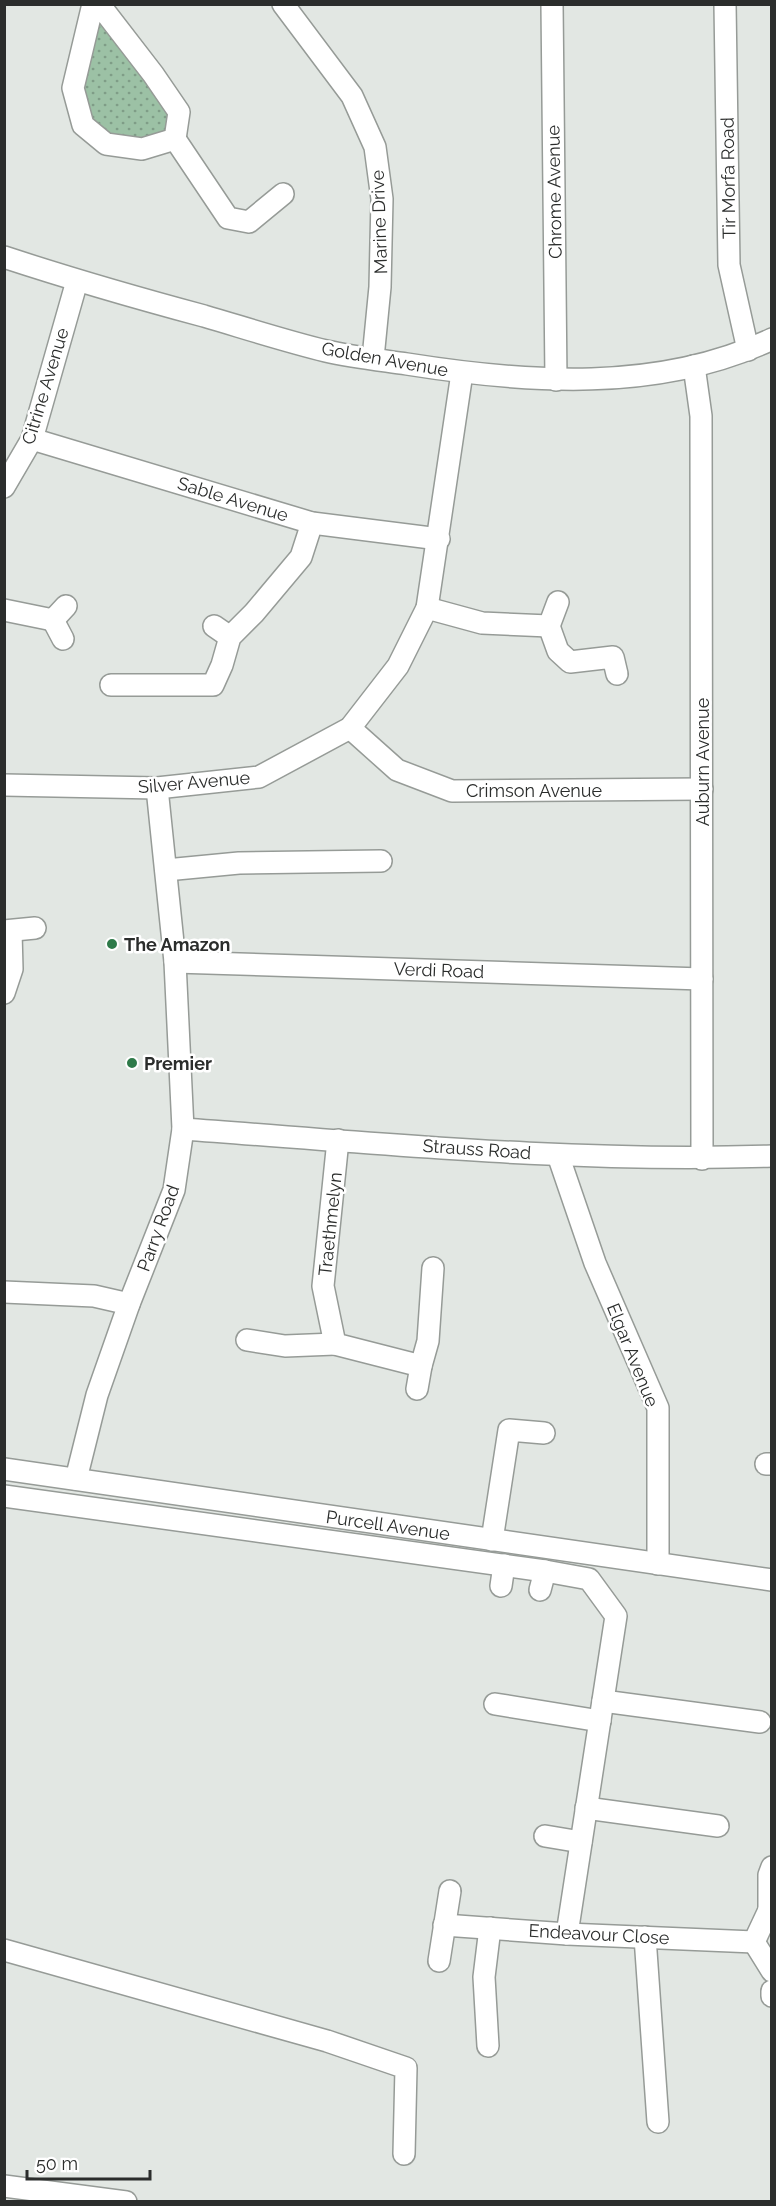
<svg xmlns="http://www.w3.org/2000/svg" width="776" height="2206" font-family="Raleway,sans-serif">
<style>
.grass{fill:url(#grass-dots)}
.lines{fill:none;stroke-linecap:round;stroke-linejoin:round}
.minor-casing{stroke:#969b97;stroke-width:24}
.minor{stroke:#fff;stroke-width:21}
.poi-dot{fill:#2e7a49;stroke:#fff;stroke-width:2}
.labels{text-anchor:middle;dominant-baseline:central;stroke-width:5;stroke-linejoin:round;paint-order:stroke}
.street-label{font-size:18px;fill:#2b2d2c;stroke:#fff}
.poi-label{font-size:18px;font-weight:bold;fill:#2b2d2c;stroke:#fff;text-anchor:start}
</style>
<defs>
<pattern id="grass-dots" width="8" height="8" patternUnits="userSpaceOnUse" patternTransform="scale(1.5)"><rect width="8" height="8" fill="#9cc1a5"/><path d="M2 2h.1M6 6h.1" fill="none" stroke="#7f9d87" stroke-width="1.8" stroke-linecap="round"/></pattern>
</defs>
<rect width="100%" height="100%" fill="#e2e7e3"/>
<path class="grass" d="M95 5 175 114 172 137 109 141 87 123 76 88Z"/>
<g class="lines">
<defs>
<g id="minor">
<path d="M93 4 73 88 83 125 106 144 142 149 175 139 179 112 153 74 99 4"/>
<path d="M283 4 352 96 375 147 382 199 380 287 373 358"/>
<path d="M552 4 556 380"/>
<path d="M725 4 729 265 748 350"/>
<path d="M175 139 228 218 249 222 283 194"/>
<path d="M4 257C71 279 137 298 204 316 245 328 285 341 326 351 353 357 380 360 407 364 527 383 658 393 772 339"/>
<path d="M694 366 701 416 702 1159"/>
<path d="M32 439 312 523 439 539"/>
<path d="M4 487 32 439 77 281"/>
<path d="M427 608 482 623 549 626 558 602"/>
<path d="M4 610 53 620 66 606"/>
<path d="M53 620 63 639"/>
<path d="M214 626 230 637"/>
<path d="M549 626 558 651 570 662 613 657 617 674"/>
<path d="M111 685H213L222 665 230 637 254 613 301 557 312 523"/>
<path d="M350 728 397 770 452 791 702 789"/>
<path d="M4 785 157 788 259 777 350 728 398 666 427 608 462 373"/>
<path d="M166 870 239 863 381 861"/>
<path d="M4 931 35 928"/>
<path d="M175 962 702 979"/>
<path d="M4 993 12 969 11 932"/>
<path d="M183 1129C378 1143 575 1163 772 1156"/>
<path d="M338 1140 323 1286 335 1344 421 1366 417 1389"/>
<path d="M558 1155 595 1263 658 1408V1564"/>
<path d="M4 1292 94 1296 129 1304"/>
<path d="M247 1340 285 1346 335 1344"/>
<path d="M421 1366 428 1341 433 1268"/>
<path d="M766 1464H772"/>
<path d="M4 1469 772 1580"/>
<path d="M76 1479 97 1395 129 1304 174 1190 183 1129 175 962 157 788"/>
<path d="M4 1496 545 1571 589 1579 616 1616 567 1934"/>
<path d="M492 1540 509 1430 544 1433"/>
<path d="M501 1586 504 1565"/>
<path d="M540 1590 545 1571"/>
<path d="M603 1701 760 1722"/>
<path d="M495 1704 600 1721"/>
<path d="M586 1808 718 1826"/>
<path d="M545 1836 581 1842"/>
<path d="M769 1910V1875L772 1867"/>
<path d="M444 1925 567 1934 754 1942 769 1910 772 1909"/>
<path d="M645 1937 658 2122"/>
<path d="M754 1942 772 1971"/>
<path d="M4 1950 327 2041 406 2068 404 2154"/>
<path d="M439 1961 450 1891"/>
<path d="M772 1991V1996"/>
<path d="M488 2046 484 1977 490 1928"/>
<path d="M4 2186 126 2202"/>
</g>
</defs>
<use href="#minor" class="minor-casing"/>
<use href="#minor" class="minor"/>
</g>
<g class="poi-dot">
<circle cx="112" cy="944" r="6"/>
<circle cx="132" cy="1063" r="6"/>
</g>
<g class="labels">
<g class="street-label">
<text transform="translate(728 178) rotate(-91)">Tir Morfa Road</text>
<text transform="translate(554 192) rotate(-91)">Chrome Avenue</text>
<text transform="translate(379 222) rotate(-92)">Marine Drive</text>
<text transform="translate(385 359) rotate(10)">Golden Avenue</text>
<text transform="translate(45 386) rotate(-73)">Citrine Avenue</text>
<text transform="translate(233 499) rotate(17)">Sable Avenue</text>
<text transform="translate(702 762) rotate(-90)">Auburn Avenue</text>
<text transform="translate(194 782) rotate(-5)">Silver Avenue</text>
<text x="534" y="790">Crimson Avenue</text>
<text transform="translate(439 970) rotate(2)">Verdi Road</text>
<text transform="translate(477 1149) rotate(4)">Strauss Road</text>
<text transform="translate(330 1224) rotate(-84)">Traethmelyn</text>
<text transform="translate(158 1228) rotate(-70)">Parry Road</text>
<text transform="translate(633 1355) rotate(68)">Elgar Avenue</text>
<text transform="translate(388 1525) rotate(8)">Purcell Avenue</text>
<text transform="translate(599 1934) rotate(3)">Endeavour Close</text>
</g>
<g class="poi-label">
<text x="124" y="944">The Amazon</text>
<text x="144" y="1063">Premier</text>
</g>
</g>
<rect width="776" height="2206" fill="none" stroke="#2b2d2c" stroke-width="12"/>
<path d="M27 2170v9h123v-9" fill="none" stroke="#2b2d2c" stroke-width="3"/>
<text x="36" y="2170" font-size="18" fill="#2b2d2c" stroke="#ffffff" stroke-width="4.5" paint-order="stroke">50 m</text>
</svg>
